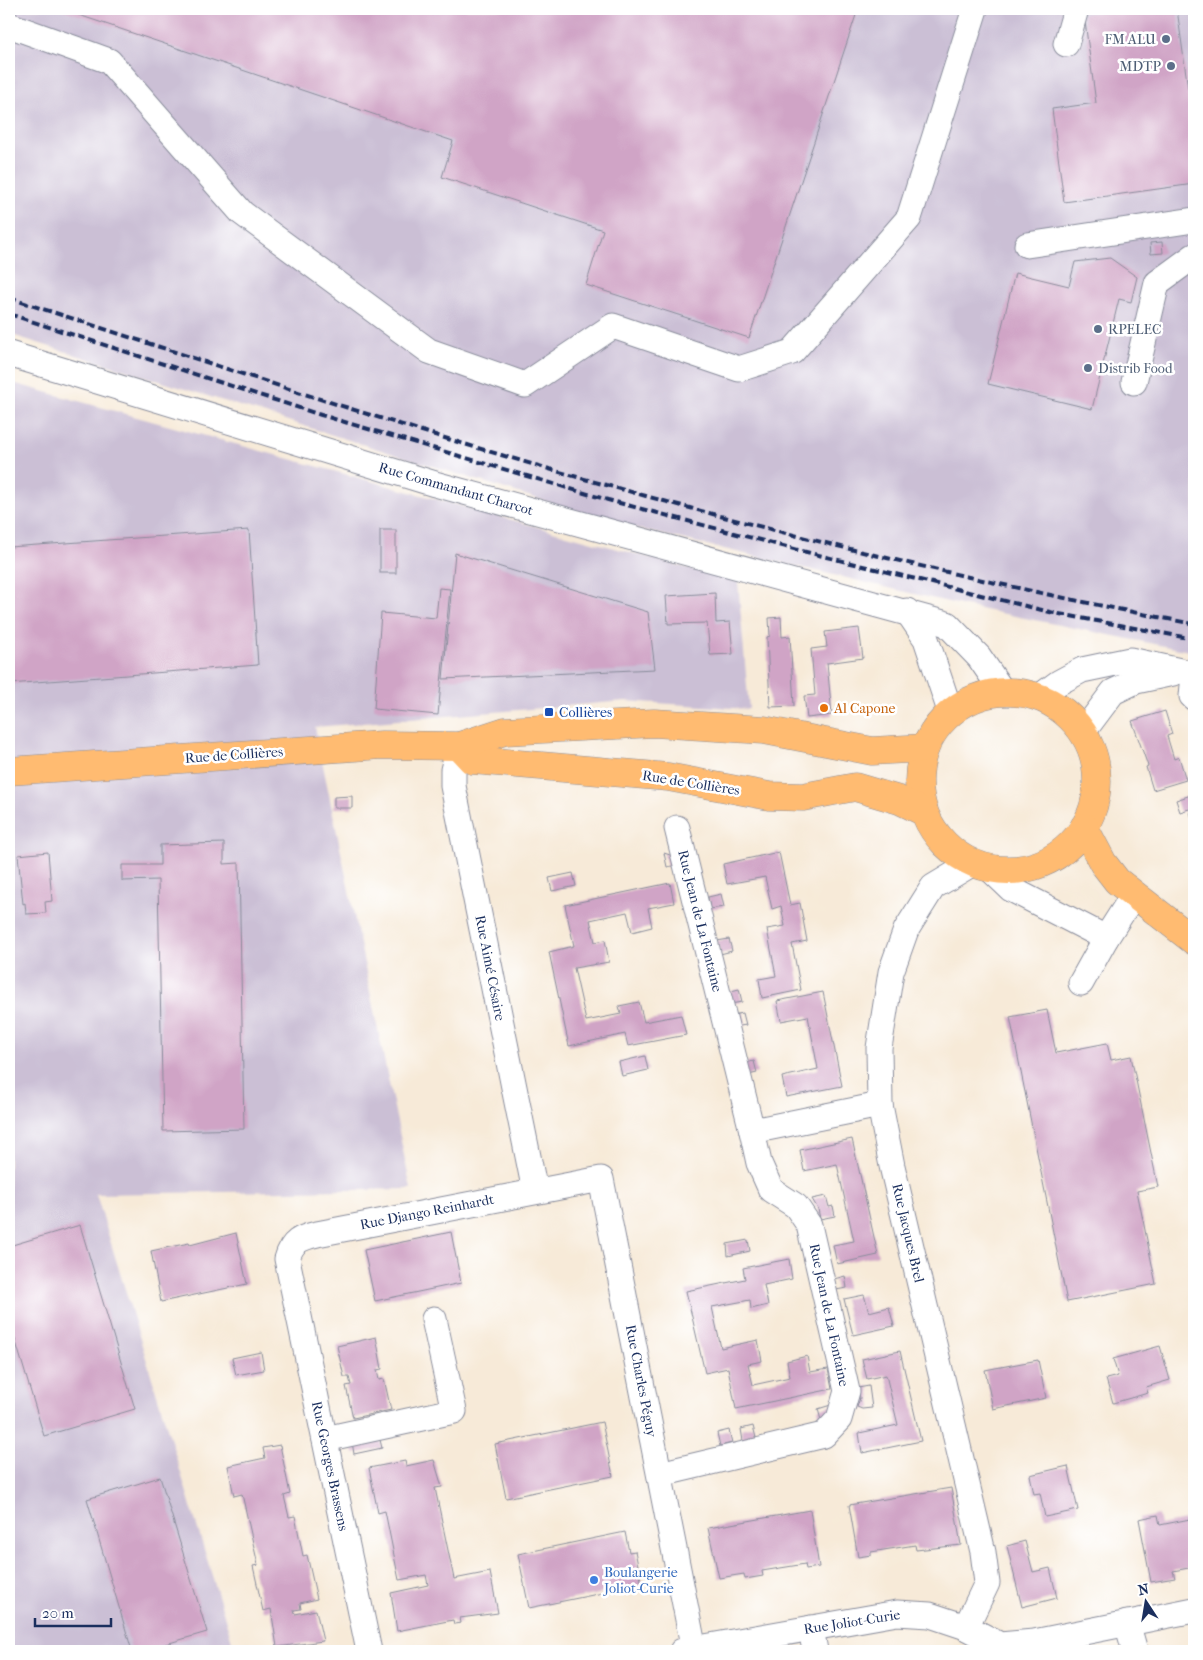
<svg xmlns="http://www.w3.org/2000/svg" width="1203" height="1660" font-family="'IM FELL French Canon',serif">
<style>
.industrial{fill:#cbbfd5}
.building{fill:#d0a4c6}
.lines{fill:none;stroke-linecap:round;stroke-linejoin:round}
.minor-casing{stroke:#898c9b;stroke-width:27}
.major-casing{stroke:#898c9b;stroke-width:29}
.minor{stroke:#fff;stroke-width:25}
.major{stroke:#ffbb71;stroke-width:28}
.rail{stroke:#1b2f5e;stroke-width:4;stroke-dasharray:8 4;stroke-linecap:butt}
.service-dot{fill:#5c6f8a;stroke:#fff;stroke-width:2}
.food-dot{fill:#e8710a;stroke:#fff;stroke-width:2}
.transit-dot{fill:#1a4fb4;stroke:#fff;stroke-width:2}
.shop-dot{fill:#3f7fe0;stroke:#fff;stroke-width:2}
.labels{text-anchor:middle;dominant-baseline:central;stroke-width:5;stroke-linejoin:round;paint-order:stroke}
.service-label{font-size:14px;fill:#4e5e75;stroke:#fff;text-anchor:end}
.street-label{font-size:14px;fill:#1b2f5e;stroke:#fff}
.food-label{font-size:14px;fill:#c56008;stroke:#fff;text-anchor:start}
.transit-label{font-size:14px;fill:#164399;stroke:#fff;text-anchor:start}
.shop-label{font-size:14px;fill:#366cbe;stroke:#fff;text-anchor:start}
</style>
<rect width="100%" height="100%" fill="#fff"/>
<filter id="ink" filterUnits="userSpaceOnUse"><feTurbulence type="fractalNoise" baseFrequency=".02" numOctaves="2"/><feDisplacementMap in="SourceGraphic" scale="10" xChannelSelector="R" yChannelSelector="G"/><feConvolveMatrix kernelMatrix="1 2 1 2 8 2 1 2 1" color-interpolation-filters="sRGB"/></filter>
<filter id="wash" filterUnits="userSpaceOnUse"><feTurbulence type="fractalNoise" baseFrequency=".0096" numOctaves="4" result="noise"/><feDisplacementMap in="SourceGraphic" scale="20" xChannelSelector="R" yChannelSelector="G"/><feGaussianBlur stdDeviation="1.12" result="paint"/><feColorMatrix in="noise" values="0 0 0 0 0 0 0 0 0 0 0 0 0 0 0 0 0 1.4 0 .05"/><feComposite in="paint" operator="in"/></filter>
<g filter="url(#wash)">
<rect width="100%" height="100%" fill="#f7ead8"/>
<g class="industrial">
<path d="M9 9H1194V652L965 606 618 524 9 334Z"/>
<path d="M9 382 738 582 749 709 625 701 315 727 411 1189 96 1194 235 1651H9Z"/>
</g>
<g id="blocks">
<g class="building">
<path d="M61 9H858L749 338 586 285 603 230 442 177 453 141Z"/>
<path d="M1121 9H1177L1188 89H1194V184L1064 202 1052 109 1096 103 1084 14Z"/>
<path d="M1162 242 1163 253 1151 254 1150 243Z"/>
<path d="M1110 258 1137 277 1131 302 1119 299 1092 409 988 384 1015 273 1069 286 1075 262Z"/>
<path d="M249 530 258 665 9 684V547Z"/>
<rect x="380" y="530" width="16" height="43"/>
<path d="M455 553 648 612 655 669 443 679Z"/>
<path d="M439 588 450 589 438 715 374 709 381 613 436 618Z"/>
<path d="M715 593 716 623 730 622 733 654 710 655 707 623 668 624 666 596Z"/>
<path d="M781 617 782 637 790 636 794 706 770 707 767 637 770 636 769 618Z"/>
<path d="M859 628 863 658 827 663 832 715 807 718 804 696 815 695 811 649 827 647 825 632Z"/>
<path d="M1165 711 1172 734 1167 736 1174 759 1179 757 1186 780 1153 790 1146 767 1148 766 1132 721Z"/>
<path d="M1194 794V825L1189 809 1180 812 1176 800Z"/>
<path d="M352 796V808H334V797Z"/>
<path d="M224 843V864L239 863 244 1129 163 1131 158 880 122 881V865H160V845Z"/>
<path d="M48 852 52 901 45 902 46 913 26 914 25 903 23 904 18 855Z"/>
<path d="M779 852 790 905 800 903 807 941 792 944 801 990 762 998 759 979 776 976 767 929 785 926 781 906 772 909 765 877 727 884 723 864Z"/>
<path d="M664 853 673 856 682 864 667 867Z"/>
<path d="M573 873 576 886 552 891 549 878Z"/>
<path d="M670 883 674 903 648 908 652 927 632 932 627 912 590 920 595 942 605 940 609 962 574 968 586 1021 621 1014 619 1006 639 1002 644 1022 681 1015 686 1035 628 1046 625 1034 569 1046 549 952 574 946 565 905Z"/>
<path d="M721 894 724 907 710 909 708 897Z"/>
<path d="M729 939 732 951 720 954 717 941Z"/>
<path d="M739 989 742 1002 730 1004 727 992Z"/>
<path d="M823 992 842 1086 786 1097 782 1077 818 1069 808 1016 781 1021 777 1001Z"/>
<path d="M1047 1010 1056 1053 1107 1043 1111 1060 1131 1056 1158 1187 1137 1191 1156 1284 1067 1302 1010 1017Z"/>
<path d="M743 1013 746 1025 734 1027 732 1015Z"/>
<path d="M645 1056 648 1070 622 1076 619 1062Z"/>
<path d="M754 1061 757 1073 744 1076 741 1064Z"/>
<path d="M852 1139 878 1255 837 1264 833 1245 854 1241 837 1164 804 1171 800 1150Z"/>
<path d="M826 1196 829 1207 833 1206 835 1216 820 1219 818 1209 812 1199Z"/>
<path d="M80 1225 135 1409 44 1436 9 1319V1246Z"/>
<path d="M451 1232 461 1283 375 1301 364 1250Z"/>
<path d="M236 1233 247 1284 161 1302 151 1251 189 1243 190 1245Z"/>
<path d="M748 1240 750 1251 728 1256 727 1244Z"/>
<path d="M789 1259 792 1279 764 1285 768 1305 751 1309 750 1300 712 1307 721 1348 758 1340 762 1361 748 1364 753 1385 790 1377 787 1361 807 1356 810 1372 828 1369 832 1389 736 1409 728 1368 705 1373 686 1291 745 1279 743 1268Z"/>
<path d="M845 1276 847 1288 836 1290 834 1279Z"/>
<path d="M864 1295 869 1312 889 1307 894 1326 853 1335 844 1299Z"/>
<path d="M376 1337 382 1369 377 1370 379 1380 384 1379 391 1410 353 1418 346 1386 351 1385 349 1377H344L337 1346Z"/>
<path d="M1160 1346 1170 1380 1146 1387 1148 1393 1113 1403 1106 1379 1118 1376 1113 1359Z"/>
<path d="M900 1351 921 1441 862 1453 859 1433 898 1425 886 1375 867 1379 862 1359Z"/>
<path d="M261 1352 264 1370 236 1375 232 1358Z"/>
<path d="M1038 1360 1046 1398 993 1409 985 1370Z"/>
<path d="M869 1386 872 1408 862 1409 857 1407 860 1398 858 1388Z"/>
<path d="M834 1404 822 1424 818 1409Z"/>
<path d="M602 1422 613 1476 506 1498 495 1444Z"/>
<path d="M753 1426 756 1438 743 1441 741 1429Z"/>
<path d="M729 1430 732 1443 720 1446 717 1433Z"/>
<path d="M379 1436 382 1448 354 1454 352 1442Z"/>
<path d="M280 1445 290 1494 284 1496 289 1517 295 1516 303 1556 307 1555 317 1599 300 1603 301 1609 294 1610 295 1614 316 1610 323 1641 277 1647 271 1609 263 1611 253 1566 258 1565 242 1494 234 1496 228 1466 265 1458 263 1448Z"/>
<path d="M434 1460 442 1487 435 1488 454 1579 490 1572 498 1613 460 1618 461 1623 454 1624 453 1620 397 1631 391 1593 428 1585 426 1575 399 1580 385 1511 378 1513 369 1468 405 1461 406 1466Z"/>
<path d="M1068 1466 1078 1510 1045 1517 1040 1493 1034 1494 1030 1475Z"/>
<path d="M160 1477 207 1632 142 1651H132L87 1499Z"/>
<path d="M951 1488 961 1545 916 1550 915 1545 871 1552V1555L858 1557 849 1505Z"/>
<path d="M810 1510 819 1567 806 1569 805 1564 762 1571 763 1576 745 1579 744 1574 719 1578 708 1528Z"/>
<path d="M1158 1515 1160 1525 1190 1519 1194 1536V1567L1173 1571 1175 1578 1151 1582 1139 1519Z"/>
<path d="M625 1532 629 1552 635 1551 642 1585 529 1608 518 1554Z"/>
<path d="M1025 1541 1033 1572 1050 1568 1057 1598 1022 1607 1007 1546Z"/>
</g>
</g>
</g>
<g filter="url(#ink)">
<use href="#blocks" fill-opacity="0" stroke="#898c9b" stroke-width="1"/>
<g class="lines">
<defs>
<g id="minor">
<path d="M9 25 109 61 242 213 429 351 525 385 613 326 739 369 792 352 909 218 975 9"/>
<path d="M1066 44 1076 9"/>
<path d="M1027 245 1194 220"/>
<path d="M9 354 435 484 947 624 979 657 1003 692"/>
<path d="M1134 382 1157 283 1194 256"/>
<path d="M907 611 926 639 950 711"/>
<path d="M1194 675 1192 696 1194 698"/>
<path d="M1039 697 1058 683 1082 670 1130 660 1194 674"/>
<path d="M1083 732 1113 692 1136 681 1173 673"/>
<path d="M459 746 453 770V786L535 1191"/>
<path d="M677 828 752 1131 880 1105"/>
<path d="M989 868 1011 889 1106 938"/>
<path d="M1081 983 1106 938 1134 894"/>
<path d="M325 1439 454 1411 434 1319"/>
<path d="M660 1474 824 1435 839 1419 847 1391 809 1225 796 1206 771 1190 759 1163 752 1131"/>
<path d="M1127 1623 1135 1651"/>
<path d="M966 1627 987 1583 983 1552 892 1166 880 1105 879 1048 891 972 906 930 933 887 973 863"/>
<path d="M811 1628 815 1651"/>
<path d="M369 1651 287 1259C292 1241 300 1238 317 1234L601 1179 694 1650"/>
<path d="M682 1651 897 1613 930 1615 966 1627 1000 1645 1034 1642 1194 1610"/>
</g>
<g id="major">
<circle cx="1008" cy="781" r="89"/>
<path d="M459 746 472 760 668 777 769 796 803 797 855 787 899 800 924 812"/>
<path d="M9 771 382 745 459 746 505 731 654 723 764 730 872 751 925 748"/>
<path d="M1084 827 1103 863 1117 881 1194 941"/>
</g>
</defs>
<use href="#minor" class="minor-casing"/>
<use href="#major" class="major-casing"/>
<use href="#minor" class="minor"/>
<use href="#major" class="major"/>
<g class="rail">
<path d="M9 298C211 363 412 432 617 488 807 541 1000 587 1194 624"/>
<path d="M9 314 321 415 608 500 798 550 1054 613 1194 639"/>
</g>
</g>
</g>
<g class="service-dot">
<circle cx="1166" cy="39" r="5"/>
<circle cx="1171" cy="66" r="5"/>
<circle cx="1098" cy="329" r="5"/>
<circle cx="1088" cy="368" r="5"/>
</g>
<circle class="food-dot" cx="824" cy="708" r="5"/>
<rect class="transit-dot" x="544" y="707" width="10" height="10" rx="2.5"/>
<circle class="shop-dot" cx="594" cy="1580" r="5"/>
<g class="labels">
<g class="service-label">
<text x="1156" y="39">FM ALU</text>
<text x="1161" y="66">MDTP</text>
<text x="1108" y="329" text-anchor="start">RPELEC</text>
<text x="1098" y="368" text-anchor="start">Distrib Food</text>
</g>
<g class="street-label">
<text transform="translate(456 489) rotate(16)">Rue Commandant Charcot</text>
<text transform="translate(234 755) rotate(-4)">Rue de Collières</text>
<text transform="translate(691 783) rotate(9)">Rue de Collières</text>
<text transform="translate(700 921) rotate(76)">Rue Jean de La Fontaine</text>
<text transform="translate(490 968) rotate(79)">Rue Aimé Césaire</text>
<text transform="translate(427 1212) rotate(-11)">Rue Django Reinhardt</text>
<text transform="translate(908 1233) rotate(77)">Rue Jacques Brel</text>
<text transform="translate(829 1315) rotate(78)">Rue Jean de La Fontaine</text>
<text transform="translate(641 1381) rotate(79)">Rue Charles Péguy</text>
<text transform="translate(330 1466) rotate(78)">Rue Georges Brassens</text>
<text transform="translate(852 1622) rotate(-9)">Rue Joliot-Curie</text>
</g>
<g class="food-label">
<text x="834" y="708">Al Capone</text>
</g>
<g class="transit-label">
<text x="559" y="712">Collières</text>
</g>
<g class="shop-label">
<text x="604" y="1572">Boulangerie<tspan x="604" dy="16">Joliot-Curie</tspan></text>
</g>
</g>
<rect width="1203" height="1660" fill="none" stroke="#fff" stroke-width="30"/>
<g transform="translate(1146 1602) rotate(348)" stroke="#ffffff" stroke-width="4" paint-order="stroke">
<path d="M0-4L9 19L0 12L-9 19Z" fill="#1b2f5e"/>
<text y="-8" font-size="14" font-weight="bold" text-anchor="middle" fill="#1b2f5e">N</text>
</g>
<path d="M35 1618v8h76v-8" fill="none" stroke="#1b2f5e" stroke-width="2.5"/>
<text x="42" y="1618" font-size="15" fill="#1b2f5e" stroke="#ffffff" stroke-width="4" paint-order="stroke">20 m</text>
</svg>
